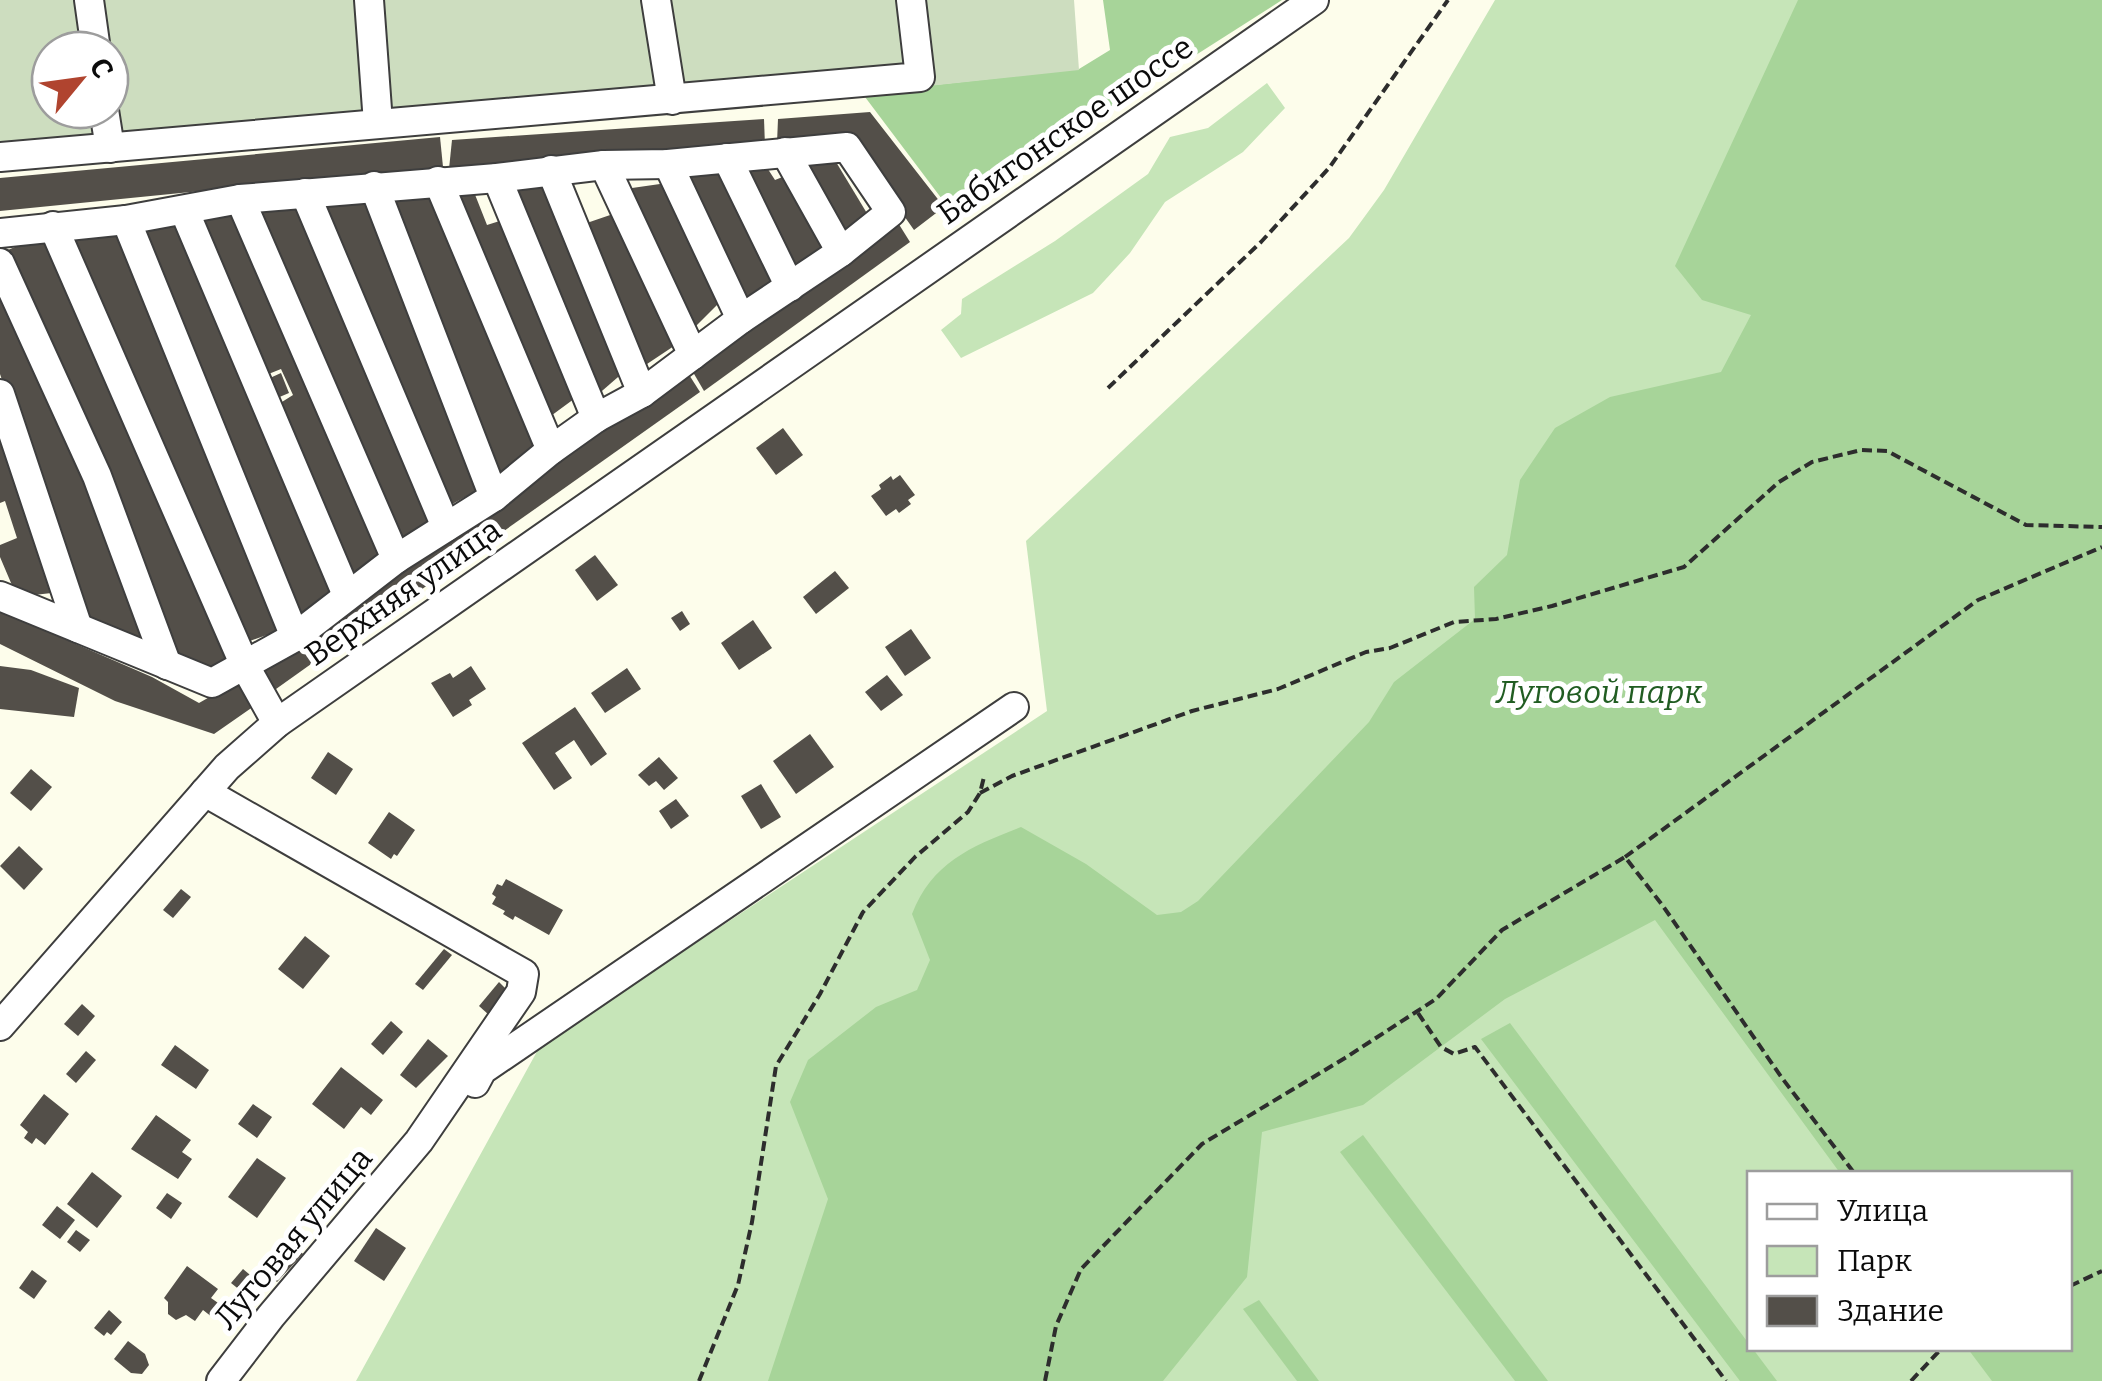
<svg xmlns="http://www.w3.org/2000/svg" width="2102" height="1381" font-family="Bitter,serif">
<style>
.green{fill:#c6e5b8;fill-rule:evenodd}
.forest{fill:#a7d499}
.cemetery{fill:#cdddbf;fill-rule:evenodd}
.building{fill:#534f49}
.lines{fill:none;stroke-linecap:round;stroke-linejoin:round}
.minor-casing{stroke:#3e3e3e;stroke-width:32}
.path{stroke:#2d2d2d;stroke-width:4;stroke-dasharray:10 5;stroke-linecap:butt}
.minor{stroke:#fff;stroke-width:28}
.labels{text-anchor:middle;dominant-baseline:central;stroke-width:10;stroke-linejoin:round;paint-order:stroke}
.street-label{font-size:32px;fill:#0b0b0b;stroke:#fff}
.park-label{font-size:32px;font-style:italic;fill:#215d22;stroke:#fff}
</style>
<rect width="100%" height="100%" fill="#fdfdeb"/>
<g class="green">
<path d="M1495 0H2102V1381H356L540 1046 1047 711 1026 541 1349 238 1384 190ZM1750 1174H2070V1348H1750Z"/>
<path d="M1267 83 1285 108 1243 152 1165 202 1130 253 1093 293 961 358 941 330 961 314 962 299 1055 241 1148 174 1170 137 1208 128Z"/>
</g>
<g class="forest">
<path d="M1103 0H1282L1155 81 957 219 862 93 1079 69 1110 50Z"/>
<path d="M1798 0H2102V1381H1992L1968 1349 2070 1348V1174L1840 1173 1655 920 1505 999 1363 1105 1262 1132 1247 1277 1163 1381H768L828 1199 790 1102 808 1060 876 1007 917 990 930 960 912 914C932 862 972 846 1021 827L1086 864 1157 915 1181 912 1198 901 1369 722 1394 682 1475 619 1474 587 1507 555 1520 480 1555 428 1610 397 1721 372 1751 315 1702 300 1675 266Z"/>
<path d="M1510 1023 1749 1344 1750 1348 1753 1349 1777 1381H1740L1481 1039Z"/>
<path d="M1363 1135 1548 1381H1515L1340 1152Z"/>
<path d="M1259 1300 1319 1381H1297L1243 1309Z"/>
</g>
<path class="cemetery" d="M0 0H1074L1079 70 862 93 0 166ZM50 50H110V110H50Z"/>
<g class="building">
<path d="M870 112 944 207 914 230 850 139 777 143 778 119Z"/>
<path d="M764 119 765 146 449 169 452 140Z"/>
<path d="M440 137 443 167 0 211V178Z"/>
<path d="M833 157 868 215 840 233 804 169Z"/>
<path d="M762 160 775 180 790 174 824 246 792 271 741 169Z"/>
<path d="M722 168 776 280 743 300 686 177Z"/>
<path d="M547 180 625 371 595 397 510 187Z"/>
<path d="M667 183 718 304 689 333 625 189Z"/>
<path d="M472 187 487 225 506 219 578 396 544 421 450 192Z"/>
<path d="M431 190 535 448 498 478 389 198Z"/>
<path d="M369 199 483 487 447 507 320 206Z"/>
<path d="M304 202 439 525 397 547 253 211Z"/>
<path d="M239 208 387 555 347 580 274 407 293 395 281 369 261 377 193 213Z"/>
<path d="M616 213 674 346 638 370 581 225Z"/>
<path d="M181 218 334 587 296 618 138 228Z"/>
<path d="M895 218 910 242 704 391 690 367Z"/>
<path d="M123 231 284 629 244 643 70 239Z"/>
<path d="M46 234 233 662 218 669 177 659 3 252Z"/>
<path d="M0 276 154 649 79 613 0 374Z"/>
<path d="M686 370 700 392 377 621 361 597Z"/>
<path d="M281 373 289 393 270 401 261 382Z"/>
<path d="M0 413 60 592 17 597 0 557V545L17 538 5 501 0 503Z"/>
<path d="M783 428 803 455 776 475 756 448Z"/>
<path d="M900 475 915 495 908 500 911 504 899 513 896 509 886 516 871 496 881 489 879 485 891 476 893 480Z"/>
<path d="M595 555 618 585 597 601 575 570Z"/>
<path d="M835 571 849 588 816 614 803 597Z"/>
<path d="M361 601 372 619 350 633 339 615Z"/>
<path d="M0 611 152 677 199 703 243 678 257 704 214 734 115 701 0 644Z"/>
<path d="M682 611 690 624 680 631 671 618Z"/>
<path d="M336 616 349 637 269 694 256 669Z"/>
<path d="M753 620 772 648 739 670 721 643Z"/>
<path d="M911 629 931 658 905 676 885 647Z"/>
<path d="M0 666 31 670 79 688 74 717 0 709Z"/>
<path d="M471 666 486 689 469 700 472 705 453 717 431 683 450 673 453 678Z"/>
<path d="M627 668 641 689 605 713 591 693Z"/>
<path d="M887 675 903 695 881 711 865 692Z"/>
<path d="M575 707 607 754 591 766 574 740 555 753 572 778 554 790 522 743Z"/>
<path d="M810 734 834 767 796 794 773 761Z"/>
<path d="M328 752 353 769 336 795 311 778Z"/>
<path d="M659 757 678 778 664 790 656 781 649 786 638 775Z"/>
<path d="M31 769 52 787 31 811 10 793Z"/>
<path d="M761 784 781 817 761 829 741 796Z"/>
<path d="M676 799 689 816 671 829 659 811Z"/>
<path d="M389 812 415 830 397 856 394 854 391 859 368 843Z"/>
<path d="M19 846 43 869 24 890 0 866Z"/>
<path d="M506 879 563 910 549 935 515 916 513 920 503 914 505 911 492 904 496 897 492 894 497 884 502 886Z"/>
<path d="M181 889 191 897 173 918 163 910Z"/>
<path d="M305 936 330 956 303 989 278 969Z"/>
<path d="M444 949 452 955 423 990 415 984Z"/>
<path d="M499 982 509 992 489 1015 479 1006Z"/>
<path d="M82 1004 95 1016 78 1036 64 1024Z"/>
<path d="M391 1021 403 1032 383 1055 371 1044Z"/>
<path d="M428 1039 448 1056 416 1088 400 1075Z"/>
<path d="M175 1045 209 1070 196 1089 161 1065Z"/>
<path d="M86 1051 96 1060 76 1083 66 1074Z"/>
<path d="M341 1067 383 1100 371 1115 361 1107 344 1129 312 1104Z"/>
<path d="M44 1094 69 1114 45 1145 36 1138 32 1144 24 1138 28 1132 20 1125Z"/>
<path d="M253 1104 272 1117 257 1138 238 1124Z"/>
<path d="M156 1115 191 1140 182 1152 192 1159 178 1179 131 1149Z"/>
<path d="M257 1158 286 1178 257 1218 228 1197Z"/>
<path d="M92 1172 122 1196 97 1228 67 1204Z"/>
<path d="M167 1193 182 1203 171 1219 156 1208Z"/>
<path d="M57 1206 75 1220 60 1239 42 1225Z"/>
<path d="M376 1228 406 1248 384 1281 354 1261Z"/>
<path d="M76 1230 90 1240 80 1252 67 1242Z"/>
<path d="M293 1243 303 1254 277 1282 266 1271Z"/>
<path d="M187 1266 218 1289 211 1298 221 1305 212 1317 203 1310 195 1321 186 1315 176 1320 168 1314V1302L164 1298Z"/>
<path d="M243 1269 262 1285 251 1299 231 1283Z"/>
<path d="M32 1270 47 1281 34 1299 19 1288Z"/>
<path d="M109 1310 122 1322 111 1335 107 1332 104 1336 94 1328Z"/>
<path d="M128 1341 145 1354 149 1365 142 1374 131 1373 114 1359Z"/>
</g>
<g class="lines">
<defs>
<g id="minor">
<path d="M89 0 96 50"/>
<path d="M369 0 378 123"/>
<path d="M656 0 672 100"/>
<path d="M104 110 110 148"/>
<path d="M785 152 841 252"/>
<path d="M0 157 920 77 911 0"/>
<path d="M727 158 790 287"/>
<path d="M668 164 741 319"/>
<path d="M604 165 693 355"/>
<path d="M551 170 642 393"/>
<path d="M497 178 596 418"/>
<path d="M438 181 551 450"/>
<path d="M374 186 494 497"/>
<path d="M305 193 446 527"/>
<path d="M240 199 396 559"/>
<path d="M184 210 347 595"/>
<path d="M126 220 295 637"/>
<path d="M53 226 245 666 277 723"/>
<path d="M0 233 126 220 240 199 497 178 604 165 668 164 847 147 891 212 841 252 741 319 642 393 596 418 551 450 494 497 396 559 295 637 212 683 0 596"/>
<path d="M0 263 97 476 167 665"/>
<path d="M0 394 78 628"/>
<path d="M205 792 524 974 521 992 419 1141 271 1316 221 1381"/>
<path d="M0 1026 227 767 277 723 1314 0"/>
<path d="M475 1083 482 1070 1014 707"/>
</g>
</defs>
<use href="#minor" class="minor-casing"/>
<g class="path">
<path d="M1108 388 1261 242 1329 168 1448 0"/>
<path d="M980 793 1012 776 1192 711 1278 689 1366 652 1390 648 1454 622 1496 619 1552 606 1684 567 1779 482 1812 462 1861 450 1887 451 2026 525 2102 527"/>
<path d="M1625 857 1978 600 2102 547"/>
<path d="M1418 1013 1441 1047 1454 1054 1475 1047 1726 1381"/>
<path d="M2070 1286 2102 1271"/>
<path d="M699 1381 738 1285 752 1222 776 1066 820 994 863 912 915 857 968 812 980 793 984 777"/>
<path d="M1045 1381 1056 1326 1081 1269 1202 1144 1345 1058 1436 999 1502 930 1625 857 1663 906 1782 1078 1855 1174"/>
<path d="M1911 1381 1942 1348"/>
</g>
<use href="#minor" class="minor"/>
</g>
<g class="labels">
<g class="street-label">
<text transform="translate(1065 130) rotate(-35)">Бабигонское шоссе</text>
<text transform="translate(403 592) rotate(-35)">Верхняя улица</text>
<text transform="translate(293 1238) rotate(-50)">Луговая улица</text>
</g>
<g class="park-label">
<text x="1599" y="692">Луговой парк</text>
</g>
</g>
<rect x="1747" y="1171" width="325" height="180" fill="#ffffff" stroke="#9d9d9d" stroke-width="2.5"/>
<rect x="1767" y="1204" width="50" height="15" fill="#ffffff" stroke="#9d9d9d" stroke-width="2.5"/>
<text x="1837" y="1221" font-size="30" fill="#0b0b0b">Улица</text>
<rect x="1767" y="1246" width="50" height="30" fill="#c6e5b8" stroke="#9d9d9d" stroke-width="2.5"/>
<text x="1837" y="1271" font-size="30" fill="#0b0b0b">Парк</text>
<rect x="1767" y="1296" width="50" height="30" fill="#534f49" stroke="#9d9d9d" stroke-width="2.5"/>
<text x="1837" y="1321" font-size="30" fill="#0b0b0b">Здание</text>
<g transform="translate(80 80) rotate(61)"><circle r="48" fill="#ffffff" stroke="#9d9d9d" stroke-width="2.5"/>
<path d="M0-8L18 38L0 25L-18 38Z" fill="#b0442f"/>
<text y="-15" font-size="28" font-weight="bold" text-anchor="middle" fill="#0b0b0b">С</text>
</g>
</svg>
